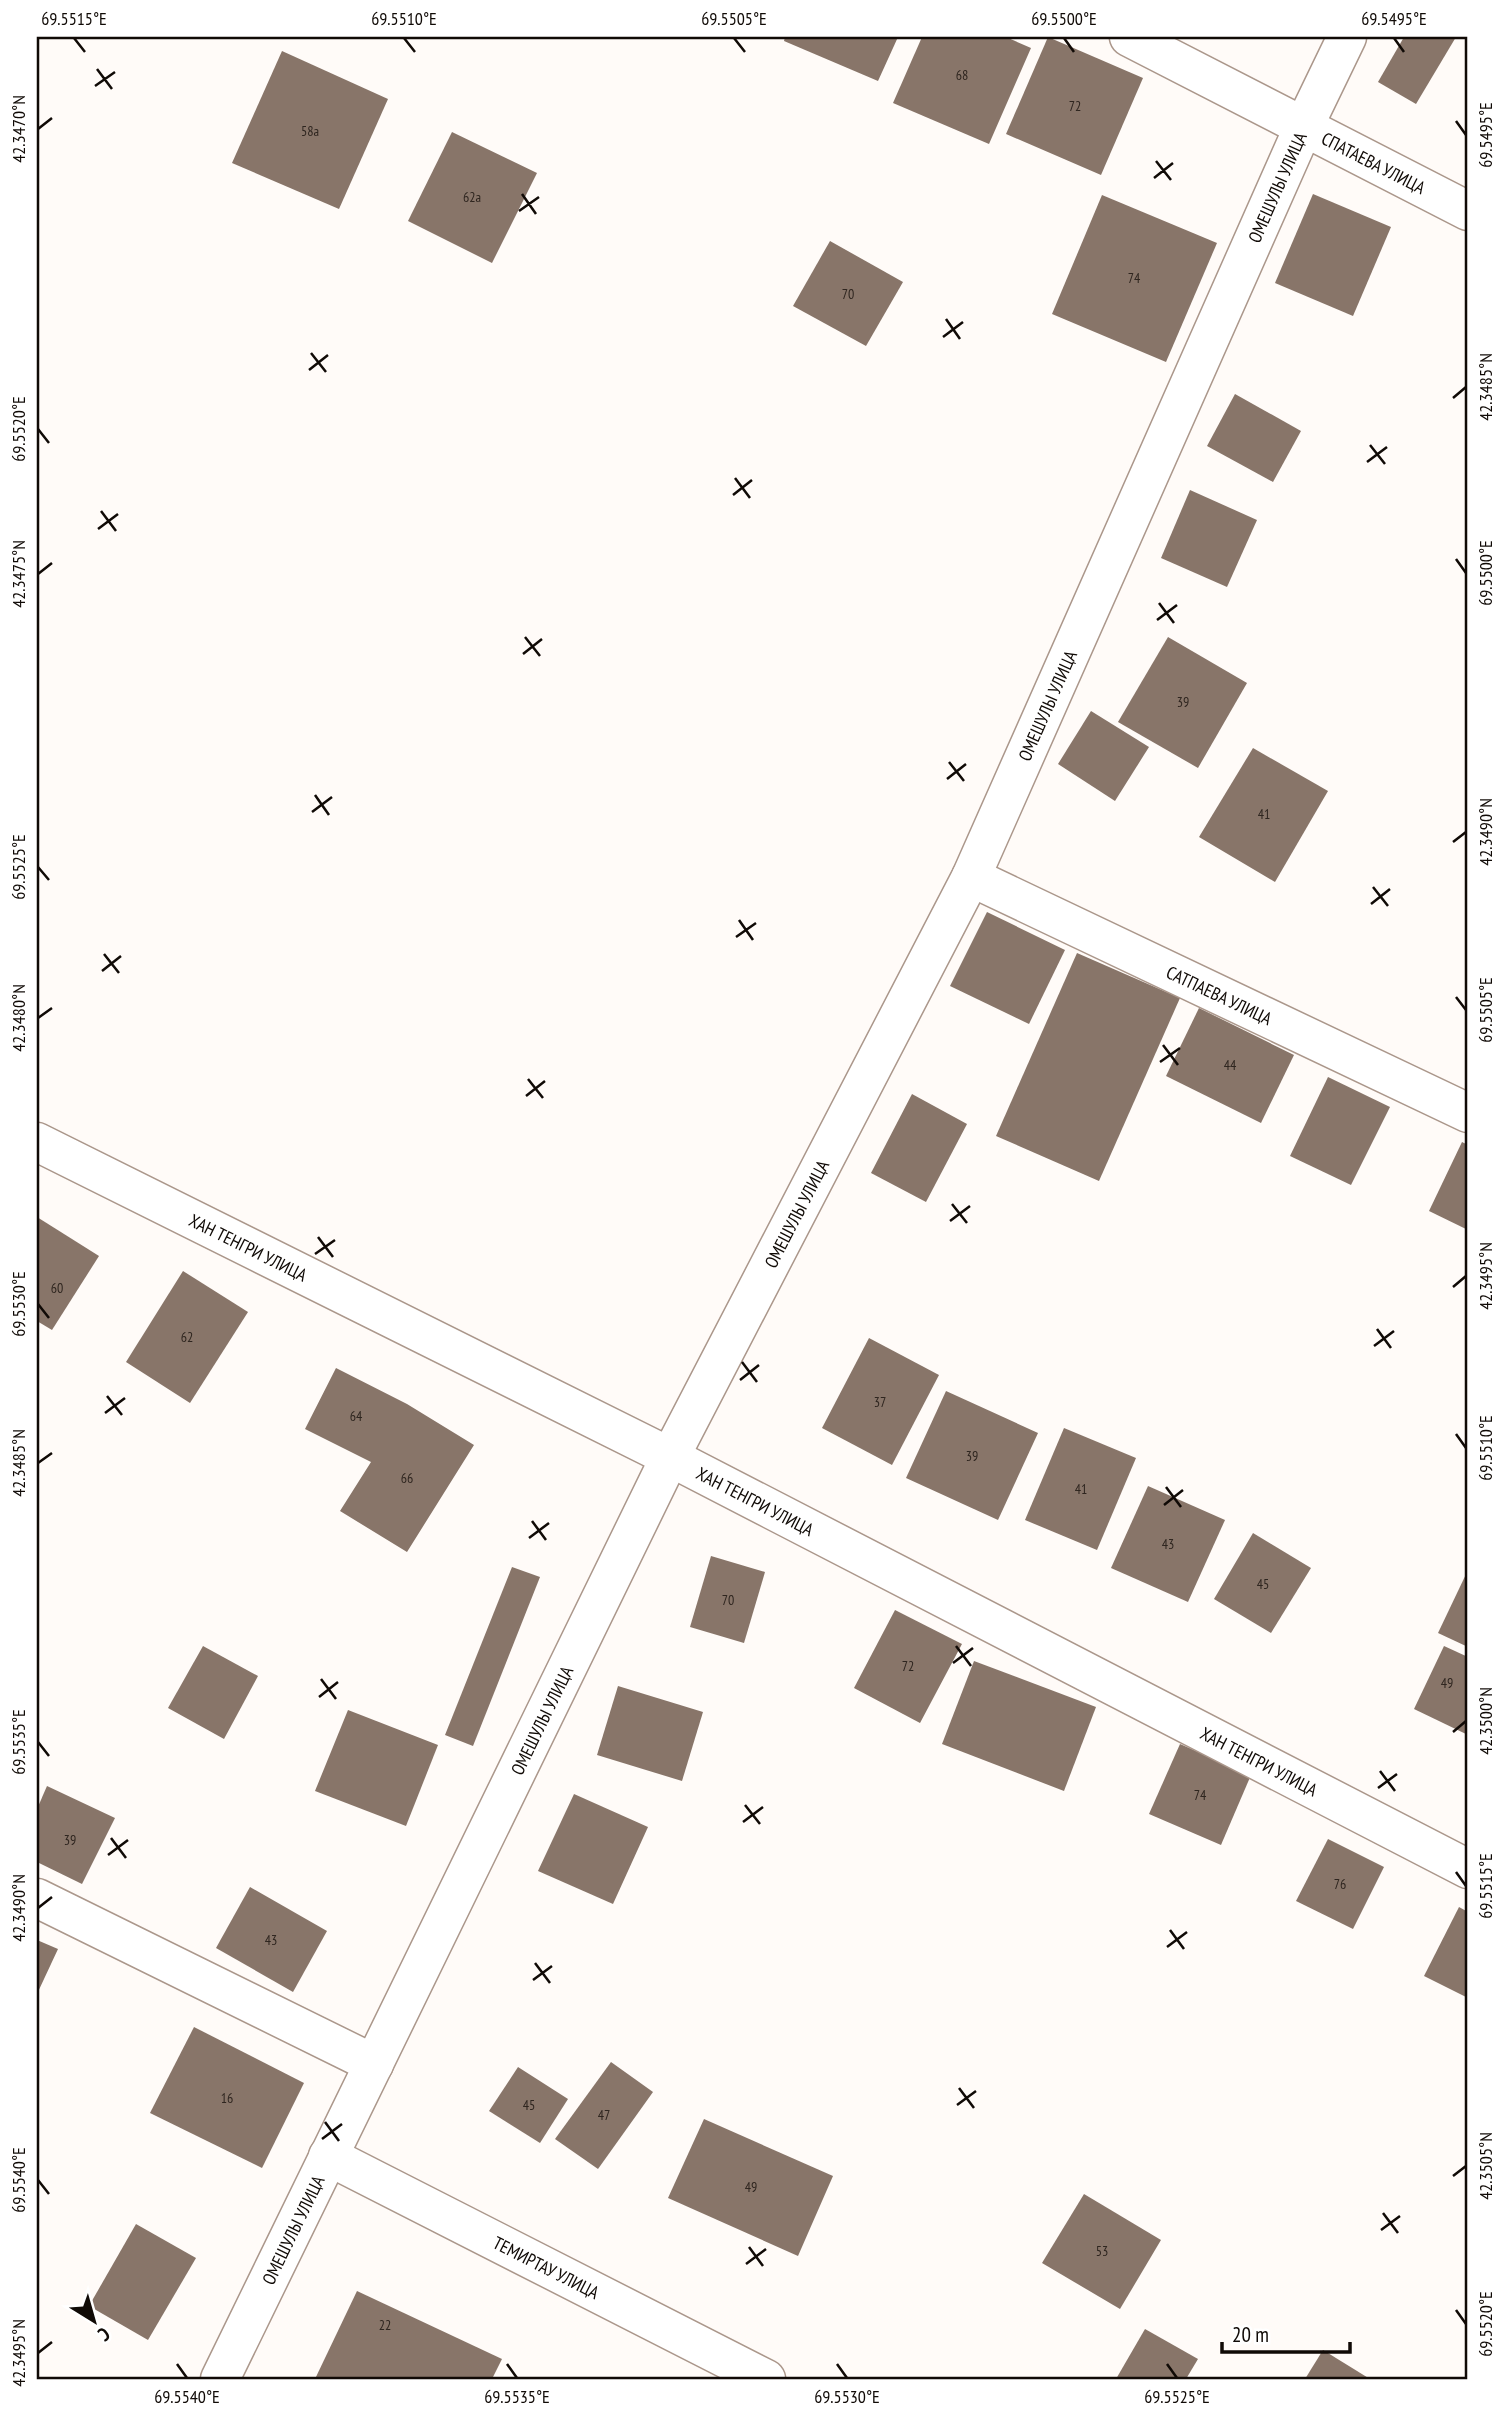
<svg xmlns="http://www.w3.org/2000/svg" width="1505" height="2416" font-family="'PT Sans Narrow',sans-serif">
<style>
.building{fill:#887569}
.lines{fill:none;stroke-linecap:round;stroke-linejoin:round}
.minor-casing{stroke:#ab978b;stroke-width:41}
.minor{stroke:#fff;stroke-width:38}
.ticks{fill:none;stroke:#100a06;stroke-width:2.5}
.labels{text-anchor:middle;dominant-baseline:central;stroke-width:7;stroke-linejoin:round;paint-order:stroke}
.number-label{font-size:14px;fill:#2e251f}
.street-label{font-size:18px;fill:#100a06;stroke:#fff}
.neatline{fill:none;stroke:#100a06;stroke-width:2.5}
.ticks-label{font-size:18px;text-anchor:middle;fill:#100a06}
</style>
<rect width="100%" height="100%" fill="#fffbf8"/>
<g class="building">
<path d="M785 37H898L878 81 784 41Z"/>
<path d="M922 37H1006L1031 48 989 144 893 103Z"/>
<path d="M1048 37 1143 78 1101 175 1006 134Z"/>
<path d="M1404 37H1456L1416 104 1378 82Z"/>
<path d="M282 51 388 99 339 209 232 163Z"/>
<path d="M452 132 537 173 492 263 408 221Z"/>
<path d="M1313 194 1391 227 1353 316 1275 283Z"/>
<path d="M1102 195 1217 243 1166 362 1052 314Z"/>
<path d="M830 241 903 282 866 346 793 306Z"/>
<path d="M1235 394 1301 431 1273 482 1207 446Z"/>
<path d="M1190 490 1257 520 1227 587 1161 558Z"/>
<path d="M1168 637 1247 683 1198 768 1118 722Z"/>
<path d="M1091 711 1149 747 1115 801 1058 764Z"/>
<path d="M1253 748 1328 791 1275 882 1199 837Z"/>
<path d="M987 912 1065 950 1029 1024 950 986Z"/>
<path d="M1077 953 1180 998 1099 1181 996 1136Z"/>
<path d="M1199 1008 1294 1055 1261 1123 1166 1076Z"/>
<path d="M1328 1077 1390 1107 1351 1185 1290 1156Z"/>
<path d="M912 1094 967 1124 926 1202 871 1173Z"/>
<path d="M1462 1142 1468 1145V1230L1429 1211Z"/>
<path d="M37 1217 99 1256 52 1330 37 1321Z"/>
<path d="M183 1271 248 1312 190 1403 126 1362Z"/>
<path d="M869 1338 939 1375 892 1465 822 1428Z"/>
<path d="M336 1368 407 1404 474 1445 407 1552 340 1511 371 1462 305 1429Z"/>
<path d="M946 1391 1038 1433 998 1520 906 1478Z"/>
<path d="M1064 1428 1136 1458 1097 1550 1025 1520Z"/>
<path d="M1148 1486 1225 1520 1188 1602 1111 1568Z"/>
<path d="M1253 1533 1311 1568 1271 1633 1214 1599Z"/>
<path d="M711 1556 765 1572 744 1643 690 1627Z"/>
<path d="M512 1567 540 1577 473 1746 445 1735Z"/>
<path d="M1468 1570V1647L1438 1633Z"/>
<path d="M895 1610 962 1644 920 1723 854 1688Z"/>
<path d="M203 1646 258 1676 224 1739 168 1708Z"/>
<path d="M1444 1646 1468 1657V1735L1414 1709Z"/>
<path d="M974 1661 1096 1707 1064 1791 942 1744Z"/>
<path d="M618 1686 703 1712 682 1781 597 1755Z"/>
<path d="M348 1710 438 1745 406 1826 315 1791Z"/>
<path d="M1180 1744 1251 1775 1221 1845 1149 1814Z"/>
<path d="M47 1786 115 1818 82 1884 37 1862V1809Z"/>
<path d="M574 1794 648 1827 613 1904 538 1871Z"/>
<path d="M1328 1839 1384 1867 1353 1929 1296 1901Z"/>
<path d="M250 1887 327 1931 293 1992 216 1948Z"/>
<path d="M1459 1907 1468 1912V1998L1424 1976Z"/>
<path d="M37 1940 58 1949 37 1994Z"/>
<path d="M194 2027 304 2083 262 2168 150 2113Z"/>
<path d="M611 2062 653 2092 598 2169 555 2139Z"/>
<path d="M518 2067 568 2099 540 2143 489 2111Z"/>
<path d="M704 2119 833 2176 798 2256 668 2198Z"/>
<path d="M1084 2194 1161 2240 1120 2309 1042 2263Z"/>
<path d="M136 2224 196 2258 148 2340 89 2306Z"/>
<path d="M357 2291 502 2359 492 2379H315Z"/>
<path d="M1145 2329 1198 2359 1186 2379H1116Z"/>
<path d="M1323 2350 1370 2379H1305Z"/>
</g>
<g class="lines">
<defs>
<g id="minor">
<path id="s1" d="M1129 37 1468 211"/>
<path id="s2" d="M971 877 1468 1113"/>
<path id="s3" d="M37 1142 670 1457 1468 1869"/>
<path d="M37 1898 374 2064"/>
<path id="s4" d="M328 2156 766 2379"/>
<path id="s5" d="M220 2379 670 1457 971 877 1304 126 1347 37"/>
</g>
</defs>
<use href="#minor" class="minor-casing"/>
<use href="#minor" class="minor"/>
</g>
<path class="ticks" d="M74 38 85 52M404 38 415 52M734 38 745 52M1064 38 1074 52M1394 38 1404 52M97 69 112 89M95 86 115 72M1456 121 1466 135M38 129 52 118M1156 161 1171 180M1154 178 1173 163M522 194 536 214M519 211 539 197M946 319 960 339M943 337 963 322M311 353 326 372M309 370 328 355M1453 398 1466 387M38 429 49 443M1370 445 1385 464M1367 462 1387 447M735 478 750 498M733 495 752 480M101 511 116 531M98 529 118 514M1456 559 1466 573M38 574 52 563M1159 603 1174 623M1157 620 1177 605M525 637 540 656M523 654 542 639M949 762 964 781M947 779 966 764M315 795 329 815M312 812 332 797M1453 842 1466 832M38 867 49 880M1373 887 1388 906M1371 904 1390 889M739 920 753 940M736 937 756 923M104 954 119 973M102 971 121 956M1456 997 1466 1010M38 1018 52 1008M1163 1045 1178 1065M1160 1062 1180 1048M528 1079 543 1098M526 1096 545 1081M952 1204 967 1223M950 1221 970 1206M318 1237 333 1257M315 1254 335 1240M1453 1287 1466 1276M38 1304 49 1318M1377 1329 1391 1348M1374 1346 1394 1331M742 1362 757 1382M740 1380 759 1365M107 1396 122 1415M105 1413 125 1398M1456 1434 1466 1448M38 1463 52 1453M1166 1487 1181 1507M1164 1505 1183 1490M532 1521 546 1540M529 1538 549 1523M956 1646 971 1666M953 1663 973 1648M321 1679 336 1699M319 1697 338 1682M1453 1732 1466 1721M38 1742 49 1756M1380 1771 1395 1791M1378 1788 1397 1774M745 1805 760 1824M743 1822 763 1807M111 1838 126 1858M108 1855 128 1840M1456 1872 1466 1886M38 1908 52 1897M1170 1930 1184 1949M1167 1947 1187 1932M535 1963 550 1983M533 1980 552 1966M959 2088 974 2108M957 2105 976 2091M325 2122 339 2141M322 2139 342 2124M1453 2176 1466 2166M38 2180 49 2194M1383 2213 1398 2233M1381 2230 1400 2216M749 2247 763 2266M746 2264 766 2249M1456 2310 1466 2324M38 2353 52 2342M177 2364 187 2378M507 2364 517 2378M837 2364 847 2378M1167 2364 1177 2378"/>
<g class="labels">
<g class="number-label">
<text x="962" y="75">68</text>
<text x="1075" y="106">72</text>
<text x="310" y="131">58а</text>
<text x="472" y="197">62а</text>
<text x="1134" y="278">74</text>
<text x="848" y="294">70</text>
<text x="1183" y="702">39</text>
<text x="1264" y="814">41</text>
<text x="1230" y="1065">44</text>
<text x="57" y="1288">60</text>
<text x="187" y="1337">62</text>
<text x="880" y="1402">37</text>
<text x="356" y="1416">64</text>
<text x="972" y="1456">39</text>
<text x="407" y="1478">66</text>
<text x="1081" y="1489">41</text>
<text x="1168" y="1544">43</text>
<text x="1263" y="1584">45</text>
<text x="728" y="1600">70</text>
<text x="908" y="1666">72</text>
<text x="1447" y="1683">49</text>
<text x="1200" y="1795">74</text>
<text x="70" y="1840">39</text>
<text x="1340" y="1884">76</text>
<text x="271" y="1940">43</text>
<text x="227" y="2098">16</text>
<text x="529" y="2105">45</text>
<text x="604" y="2115">47</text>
<text x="751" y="2187">49</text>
<text x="1102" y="2251">53</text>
<text x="385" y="2325">22</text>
</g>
<g class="street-label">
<text stroke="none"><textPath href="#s1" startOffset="275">СПАТАЕВА УЛИЦА</textPath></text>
<text stroke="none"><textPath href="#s5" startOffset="2434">ОМЕШУЛЫ УЛИЦА</textPath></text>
<text stroke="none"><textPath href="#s5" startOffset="1867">ОМЕШУЛЫ УЛИЦА</textPath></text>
<text stroke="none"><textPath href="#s2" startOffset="275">САТПАЕВА УЛИЦА</textPath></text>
<text stroke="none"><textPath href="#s5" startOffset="1300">ОМЕШУЛЫ УЛИЦА</textPath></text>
<text stroke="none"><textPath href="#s3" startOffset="236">ХАН ТЕНГРИ УЛИЦА</textPath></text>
<text stroke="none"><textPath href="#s3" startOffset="803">ХАН ТЕНГРИ УЛИЦА</textPath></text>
<text stroke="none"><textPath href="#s5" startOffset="733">ОМЕШУЛЫ УЛИЦА</textPath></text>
<text stroke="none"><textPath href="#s3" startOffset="1370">ХАН ТЕНГРИ УЛИЦА</textPath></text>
<text stroke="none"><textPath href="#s5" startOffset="166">ОМЕШУЛЫ УЛИЦА</textPath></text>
<text stroke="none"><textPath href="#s4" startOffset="245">ТЕМИРТАУ УЛИЦА</textPath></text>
</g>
</g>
<rect width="1505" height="2416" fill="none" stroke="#ffffff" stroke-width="77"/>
<g transform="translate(94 2321) rotate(143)" stroke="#ffffff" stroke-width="5" paint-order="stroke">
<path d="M0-5L12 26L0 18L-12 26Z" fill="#100a06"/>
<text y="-10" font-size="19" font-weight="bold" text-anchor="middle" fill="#100a06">С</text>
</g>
<path d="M1222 2342v10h128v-10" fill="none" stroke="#100a06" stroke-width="3.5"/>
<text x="1232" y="2342" font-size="21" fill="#100a06" stroke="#ffffff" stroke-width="5" paint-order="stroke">20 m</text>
<rect x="38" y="38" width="1428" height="2340" class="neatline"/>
<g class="ticks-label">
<text x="74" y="25">69.5515°E</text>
<text x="404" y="25">69.5510°E</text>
<text x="734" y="25">69.5505°E</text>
<text x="1064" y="25">69.5500°E</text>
<text x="1394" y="25">69.5495°E</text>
<text transform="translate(19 129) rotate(-90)" y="6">42.3470°N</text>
<text transform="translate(1486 135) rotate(-90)" y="6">69.5495°E</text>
<text transform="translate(1486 387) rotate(-90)" y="6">42.3485°N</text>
<text transform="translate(19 429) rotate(-90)" y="6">69.5520°E</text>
<text transform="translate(1486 573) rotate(-90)" y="6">69.5500°E</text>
<text transform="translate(19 574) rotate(-90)" y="6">42.3475°N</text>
<text transform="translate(1486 832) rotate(-90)" y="6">42.3490°N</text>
<text transform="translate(19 867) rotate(-90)" y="6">69.5525°E</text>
<text transform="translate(1486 1010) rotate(-90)" y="6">69.5505°E</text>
<text transform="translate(19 1018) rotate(-90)" y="6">42.3480°N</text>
<text transform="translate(1486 1276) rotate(-90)" y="6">42.3495°N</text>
<text transform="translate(19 1304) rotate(-90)" y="6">69.5530°E</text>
<text transform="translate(1486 1448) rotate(-90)" y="6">69.5510°E</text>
<text transform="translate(19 1463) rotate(-90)" y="6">42.3485°N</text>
<text transform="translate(1486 1721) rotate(-90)" y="6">42.3500°N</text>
<text transform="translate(19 1742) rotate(-90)" y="6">69.5535°E</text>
<text transform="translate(1486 1886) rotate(-90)" y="6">69.5515°E</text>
<text transform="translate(19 1908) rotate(-90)" y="6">42.3490°N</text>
<text transform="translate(1486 2166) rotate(-90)" y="6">42.3505°N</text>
<text transform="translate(19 2180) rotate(-90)" y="6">69.5540°E</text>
<text transform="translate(1486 2324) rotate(-90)" y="6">69.5520°E</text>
<text transform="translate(19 2353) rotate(-90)" y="6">42.3495°N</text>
<text x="187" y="2403">69.5540°E</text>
<text x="517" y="2403">69.5535°E</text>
<text x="847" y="2403">69.5530°E</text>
<text x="1177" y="2403">69.5525°E</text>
</g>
</svg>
